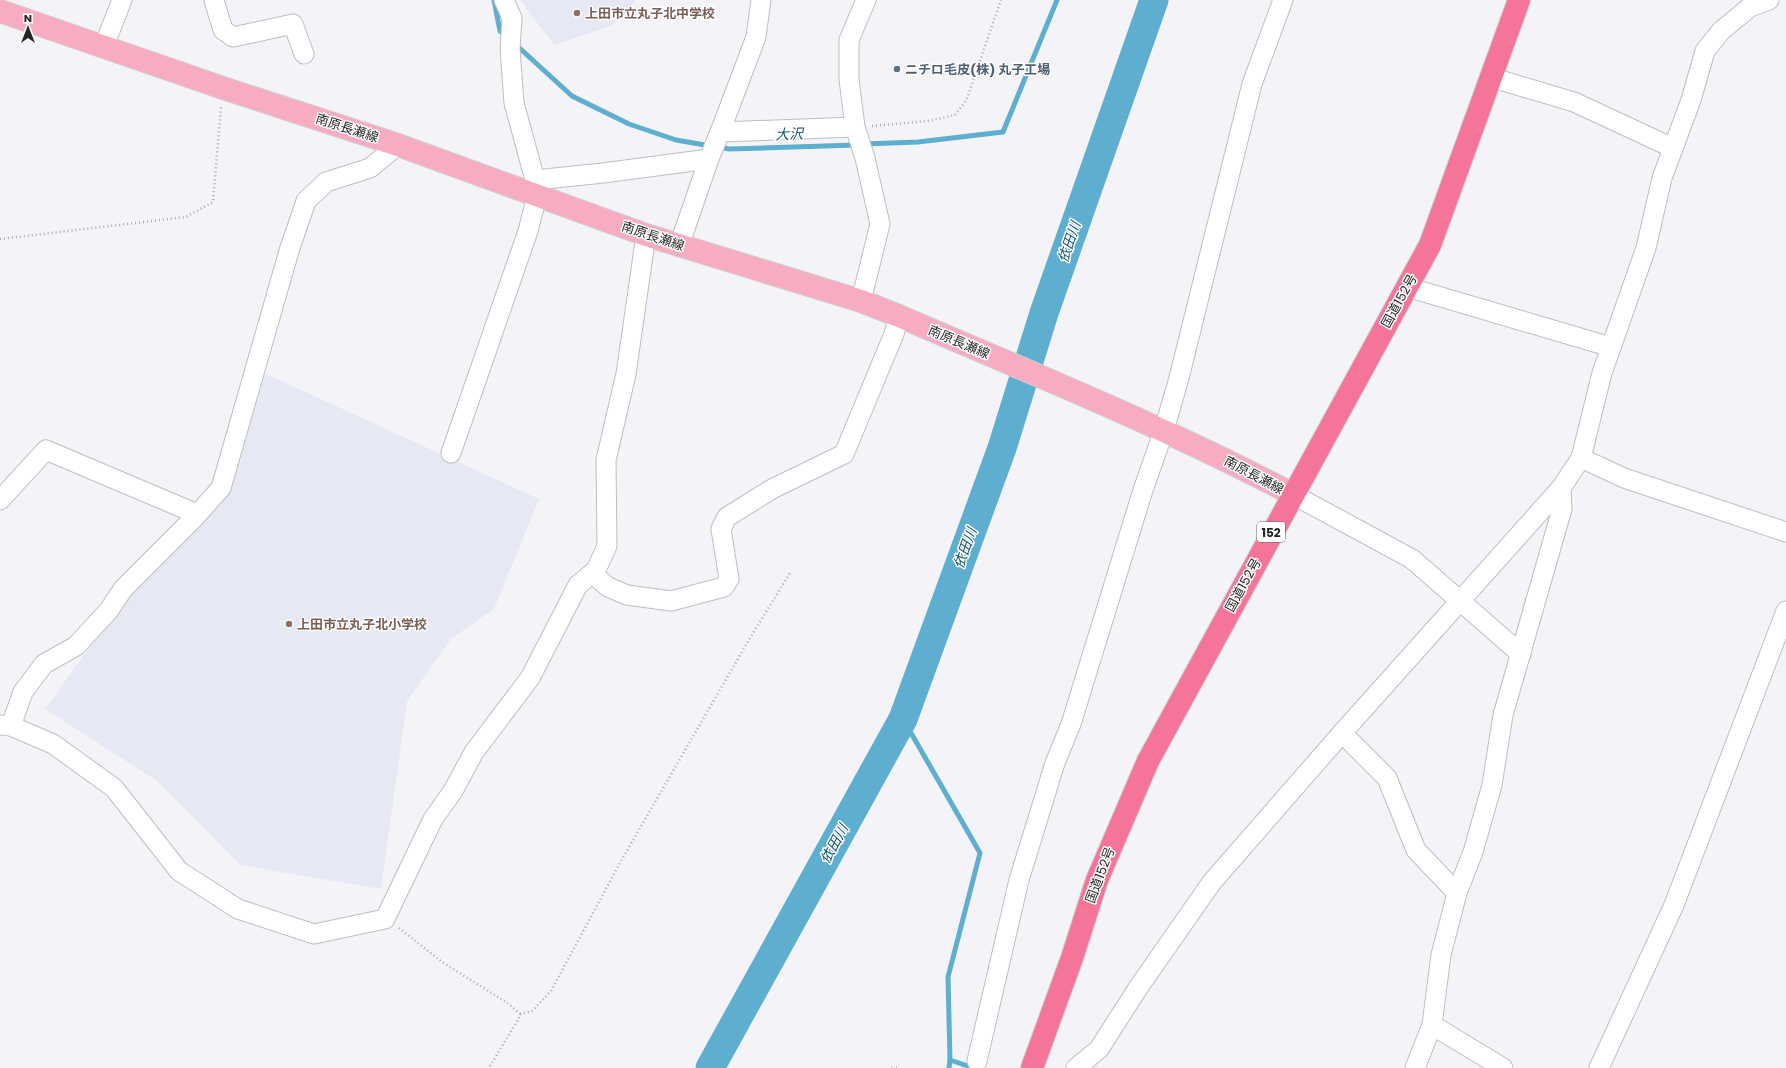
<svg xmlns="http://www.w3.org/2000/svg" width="1786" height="1068" font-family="Poppins,'Noto Sans JP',sans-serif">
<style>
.built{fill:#e6e9f3}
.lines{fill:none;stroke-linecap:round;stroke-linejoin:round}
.stream{stroke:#5eafcf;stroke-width:5}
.river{stroke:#5eafcf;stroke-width:29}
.minor-casing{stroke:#bdbec1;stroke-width:21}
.major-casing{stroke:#cfcfcf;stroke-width:24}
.highway-casing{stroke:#cfcfcf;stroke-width:24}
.path{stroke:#a9a9ac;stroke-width:2.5;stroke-dasharray:1 3;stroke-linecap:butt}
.minor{stroke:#fff;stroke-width:19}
.major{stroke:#f8acc2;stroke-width:22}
.highway{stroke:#f47599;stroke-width:22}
.education-dot{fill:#8d6e63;stroke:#fff;stroke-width:1.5}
.service-dot{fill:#5c6f8a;stroke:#fff;stroke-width:1.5}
.labels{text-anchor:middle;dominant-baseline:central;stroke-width:3;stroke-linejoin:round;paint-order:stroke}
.shield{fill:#fff;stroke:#676768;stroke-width:1}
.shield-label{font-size:12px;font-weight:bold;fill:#262627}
.education-label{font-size:13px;font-weight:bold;fill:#785e54;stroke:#fff;text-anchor:start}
.service-label{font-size:13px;font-weight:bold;fill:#4e5e75;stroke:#fff;text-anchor:start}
.street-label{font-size:13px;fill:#262627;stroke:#fff}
.water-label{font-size:14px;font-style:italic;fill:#14566c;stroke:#fff}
</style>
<rect width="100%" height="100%" fill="#f4f4f8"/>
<g class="built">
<path d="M520 0H636L613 25 554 45Z"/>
<path d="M264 373 539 499 494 609 451 639 407 701 381 889 240 865 157 781 45 709 127 595 229 491Z"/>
</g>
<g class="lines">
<g class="stream">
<path d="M494 0 500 31 506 36"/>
<path d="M515 44 572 96 629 124 676 140 711 146"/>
<path d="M864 144 918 142 1003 132 1057 0"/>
<path d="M719 147 729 149 856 145"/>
<path d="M903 719 980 853 948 977 950 1060 949 1068"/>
<path d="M950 1060 974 1068"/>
</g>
<path class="river" d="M710 1068 903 719 1002 448 1044 313 1154 0"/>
<defs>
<g id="minor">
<path d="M214 0 223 30 233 37 293 24 304 54"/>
<path d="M104 46 122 0"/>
<path d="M1490 77 1574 102 1673 148"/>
<path d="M720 132 756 37 761 0"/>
<path d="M535 180 603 173 709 159"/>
<path d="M679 246 709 159 720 132 855 127"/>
<path d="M1407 287 1611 347"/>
<path d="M861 301 880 224 865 158 855 127 849 79V40L866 0"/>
<path d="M451 453 528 231 537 196 535 180 514 103 510 49 512 18 504 0"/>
<path d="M1581 458 1624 478 1786 532"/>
<path d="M1292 494 1412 559 1521 654"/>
<path d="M0 500 46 450 197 514"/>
<path d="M596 570V577L608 587 627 595 671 601 724 587 729 579 721 529 727 517 772 489 844 454 894 334 899 316"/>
<path d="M0 725 11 726 53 744 114 788 179 871 238 909 314 934 385 919 433 819 453 791 474 752 530 678 578 585 596 570 607 546 606 460 626 374 646 235"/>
<path d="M11 726 23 692 44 664 76 646 109 610 123 589 194 518 221 488 289 251 306 201 326 182 370 168 398 145"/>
<path d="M1342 733 1387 778 1416 850 1457 893"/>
<path d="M1432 1025 1503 1068"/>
<path d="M977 1061 1019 880 1055 763 1071 724 1143 490 1164 430 1179 378 1252 84 1283 0"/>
<path d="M1076 1068 1099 1049 1138 988 1212 882 1342 733 1561 488 1581 458 1602 373 1646 248 1662 178 1691 100 1705 51 1721 31 1750 7 1769 0"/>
<path d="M1415 1068 1432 1025 1441 955 1457 893 1473 852 1492 785 1503 715 1562 509 1561 488"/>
<path d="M1599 1068 1674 905 1786 611"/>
</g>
<path id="major" d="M0 11 223 88 398 145 646 235 861 301 899 316C1031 373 1165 427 1292 494"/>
<path id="highway" d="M1032 1068 1072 958 1097 880 1148 761 1430 245 1519 0"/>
</defs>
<use href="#minor" class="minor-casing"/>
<use href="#major" class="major-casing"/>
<use href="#highway" class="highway-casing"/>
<g class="path">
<path d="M872 126 928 121 955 115 966 101 1001 0"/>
<path d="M0 239 186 217 213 202 221 107"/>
<path d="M399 928 442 962 509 1004 520 1014 519 1018 489 1068"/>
<path d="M520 1014 532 1011 551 991 621 861 747 643 790 573"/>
<path d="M892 1068H898"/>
</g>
<use href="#minor" class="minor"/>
<use href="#major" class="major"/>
<use href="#highway" class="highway"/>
</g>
<g class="education-dot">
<circle cx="577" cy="13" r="4"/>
<circle cx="289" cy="624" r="4"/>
</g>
<circle class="service-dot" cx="897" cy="69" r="4"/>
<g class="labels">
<rect class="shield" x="1257" y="522" width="28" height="20" rx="3"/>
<g class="shield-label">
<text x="1271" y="532">152</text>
</g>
<g class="education-label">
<text x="585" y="13">上田市立丸子北中学校</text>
<text x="297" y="624">上田市立丸子北小学校</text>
</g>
<g class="service-label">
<text x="905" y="69">ニチロ毛皮(株) 丸子工場</text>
</g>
<g class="street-label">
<text transform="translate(347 128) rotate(18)">南原長瀬線</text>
<text transform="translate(653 236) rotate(19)">南原長瀬線</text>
<text transform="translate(1399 301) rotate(-61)">国道152号</text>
<text transform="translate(959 342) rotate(23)">南原長瀬線</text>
<text transform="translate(1254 475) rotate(28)">南原長瀬線</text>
<text transform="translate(1243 585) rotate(-61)">国道152号</text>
<text transform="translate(1100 875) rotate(-69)">国道152号</text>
</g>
<g class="water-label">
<text transform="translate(789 134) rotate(-2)">大沢</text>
<text transform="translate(1069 242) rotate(-71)">依田川</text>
<text transform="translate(965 548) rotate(-70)">依田川</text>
<text transform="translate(834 844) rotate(-61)">依田川</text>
</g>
</g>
<g transform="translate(28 28)" stroke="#ffffff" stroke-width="3" paint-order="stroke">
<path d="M0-3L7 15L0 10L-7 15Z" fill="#262627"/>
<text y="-6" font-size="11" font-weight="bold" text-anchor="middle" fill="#262627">N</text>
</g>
</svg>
